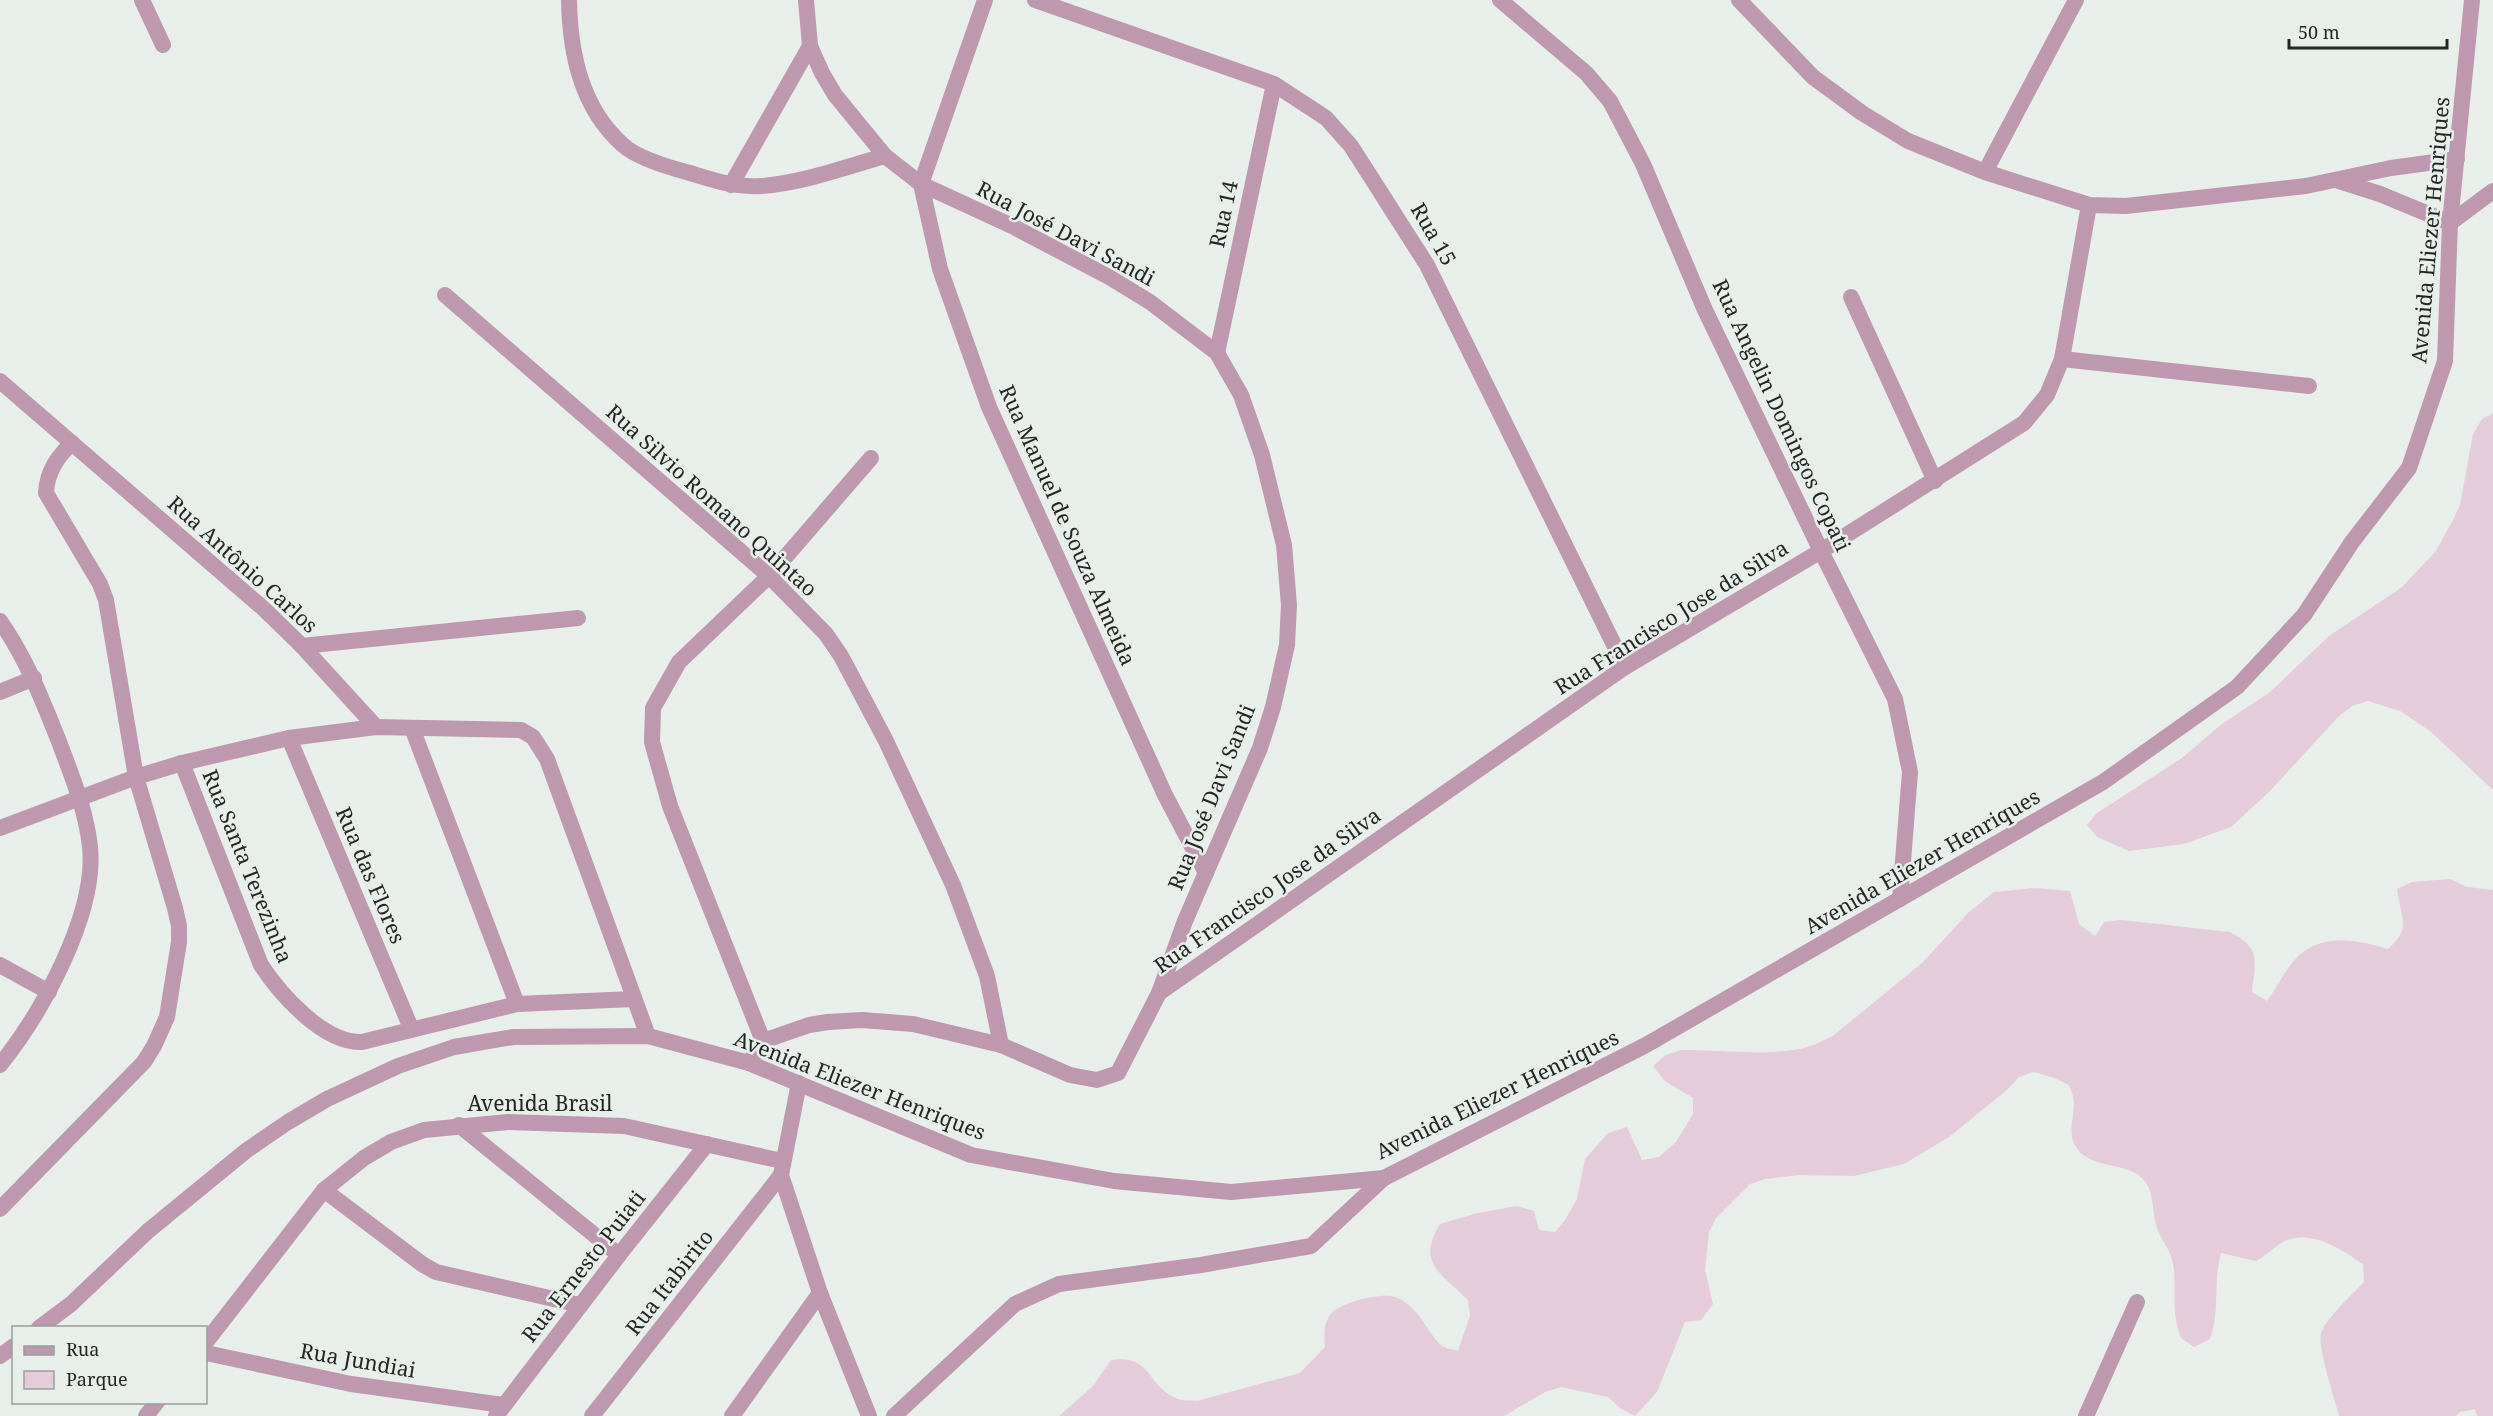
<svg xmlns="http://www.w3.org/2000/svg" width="2493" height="1416" font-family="'Noto Serif',serif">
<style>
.green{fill:#e5ccda}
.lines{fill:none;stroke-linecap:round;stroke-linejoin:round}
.minor{stroke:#bd98ae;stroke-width:16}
.tertiary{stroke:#bd98ae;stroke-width:16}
.labels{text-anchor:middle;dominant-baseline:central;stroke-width:5;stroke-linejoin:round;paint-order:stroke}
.street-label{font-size:21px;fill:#242624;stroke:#e8eee9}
</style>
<rect width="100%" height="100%" fill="#e8eee9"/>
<g class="green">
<path d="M2493 413V790L2430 731 2400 711 2368 701 2352 706 2338 717 2270 791 2231 827 2184 844 2129 851 2097 837 2087 825 2097 813 2182 758 2223 723 2269 693 2329 636 2401 588 2436 551 2453 520 2460 505 2473 434 2482 419Z"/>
<path d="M2450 879 2467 887 2493 890V1416H2477L2475 1409 2460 1412 2456 1416H2339C2335 1399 2317 1347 2321 1333 2327 1317 2352 1295 2364 1282L2363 1264C2341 1249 2310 1228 2283 1242 2274 1247 2265 1256 2256 1261L2221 1253C2213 1282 2220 1311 2210 1339L2194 1347 2181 1338C2171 1310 2176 1297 2174 1270 2172 1248 2161 1243 2156 1224 2153 1213 2153 1199 2149 1188 2136 1158 2092 1173 2076 1147 2067 1133 2074 1118 2074 1103 2074 1097 2071 1091 2069 1085L2054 1078 2034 1072 2019 1077 2008 1089 1949 1137 1904 1164 1854 1176 1800 1175 1765 1179 1750 1184 1716 1218 1709 1232 1705 1270 1713 1304 1701 1320 1685 1322 1657 1392 1635 1416 1620 1408 1608 1397 1561 1387 1545 1392 1504 1416H1059L1093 1386 1111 1360C1153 1354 1146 1387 1178 1399 1183 1401 1191 1400 1197 1401L1300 1373 1325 1347C1324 1335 1323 1326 1330 1315 1338 1303 1381 1292 1395 1297 1421 1306 1430 1340 1444 1347 1448 1349 1453 1349 1458 1351L1470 1316 1468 1300C1441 1273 1416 1263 1440 1224L1474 1214 1516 1206 1534 1211 1539 1230 1555 1232 1565 1220 1577 1199 1585 1159 1608 1133 1627 1127 1642 1160 1659 1157 1676 1142 1693 1114V1098L1665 1081 1653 1066 1666 1055 1681 1050C1715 1050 1773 1056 1804 1048 1815 1045 1825 1040 1834 1035L1922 963 1969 912 1994 892 2035 888 2070 891 2079 924 2095 936 2104 922 2122 920 2230 932C2262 949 2255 960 2252 992L2267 1001C2276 989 2283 974 2293 962 2317 932 2356 939 2388 949 2413 926 2400 918 2397 889L2412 882Z"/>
</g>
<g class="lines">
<g class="minor">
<path d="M142 0 163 45"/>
<path d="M569 0C570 53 581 108 623 145 637 158 671 168 690 173 713 180 736 188 761 186 803 183 845 167 885 156"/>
<path d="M1035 0 1274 84 1326 118 1351 146 1427 265 1625 667"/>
<path d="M1500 0 1586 73 1610 101 1643 164 1705 310 1821 551 1895 699 1910 772 1900 899"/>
<path d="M1739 0 1813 77 1862 113 1908 141 1985 172 2089 205 2126 206 2306 186 2391 168 2457 159"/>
<path d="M1985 172 2076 0"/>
<path d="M2339 181 2380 194 2450 223 2493 191"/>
<path d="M921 184 940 269 989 407 1165 795 1206 873"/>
<path d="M921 184 985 0"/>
<path d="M731 185 810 46"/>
<path d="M445 295 769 576 826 634 841 656 886 741 953 885 987 976 1001 1045"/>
<path d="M1851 297 1935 481"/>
<path d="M1217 353 1274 84"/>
<path d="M2062 359 2309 386"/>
<path d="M0 381 264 609 302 646 376 727"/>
<path d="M0 621C26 658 41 697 58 739 71 774 86 809 90 847 97 914 41 1014 0 1065"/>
<path d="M302 646 578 618"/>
<path d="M0 692 34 678"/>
<path d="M412 728 517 1004"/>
<path d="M289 738 411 1028"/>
<path d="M182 763 261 965C281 995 323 1043 362 1042L517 1004 634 999"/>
<path d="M0 828 136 777 182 763 289 738 376 727 521 730 533 737 547 759 648 1036"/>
<path d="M0 965 49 992"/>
<path d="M1159 993 1625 667 1821 551 2024 423 2047 395 2062 359 2089 205"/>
<path d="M763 1041 809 1025 828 1022 862 1020 913 1024 1001 1045 1070 1075 1097 1080 1118 1073 1159 993 1185 921 1260 748 1273 707 1287 645 1289 605 1284 545 1262 455 1241 395 1217 353 1150 302 1109 277 1012 226 921 184 885 156 835 95 822 73 810 46 806 0"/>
<path d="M749 1063 763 1041 670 806 652 742 653 708 679 662 769 576 871 458"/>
<path d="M799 1083 781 1175 820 1293 869 1416"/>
<path d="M459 1125 619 1255"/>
<path d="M324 1190 422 1264 436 1272 580 1305"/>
<path d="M0 1209 144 1062 154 1046 167 1017 179 942V926L175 908 136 777 106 600 100 584 46 493C47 472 57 457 72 443"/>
<path d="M206 1342 324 1190 364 1158 391 1142 424 1130 508 1122 624 1126 782 1161"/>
<path d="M206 1353 351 1384 503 1405"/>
<path d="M146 1416 157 1402"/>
<path d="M496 1416 619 1255 707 1144"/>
<path d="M592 1416 781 1175"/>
<path d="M732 1416 820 1293"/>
<path d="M894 1416 1015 1304 1059 1284 1201 1265 1311 1246 1384 1178"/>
<path d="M2086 1416 2137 1302"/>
</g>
<g class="tertiary">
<path d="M39 1328 71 1304 148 1231 247 1150 288 1122 327 1099 398 1066 454 1047 513 1037 648 1036 749 1063 971 1155 1114 1181 1231 1192 1384 1178 1646 1045 2103 782 2237 687 2304 615 2352 542 2409 468 2445 361 2450 223 2472 0"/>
<path d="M0 1356 14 1346"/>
</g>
</g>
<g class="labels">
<g class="street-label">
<text transform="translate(1223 214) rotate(-78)">Rua 14</text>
<text transform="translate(2430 230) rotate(-85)">Avenida Eliezer Henriques</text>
<text transform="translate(1066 233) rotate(28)">Rua José Davi Sandi</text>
<text transform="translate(1434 234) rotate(60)">Rua 15</text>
<text transform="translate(1782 415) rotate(65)">Rua Angelin Domingos Copati</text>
<text transform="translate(712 500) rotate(42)">Rua Silvio Romano Quintao</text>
<text transform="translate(1068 525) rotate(66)">Rua Manuel de Souza Almeida</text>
<text transform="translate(243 564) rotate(42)">Rua Antônio Carlos</text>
<text transform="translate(1671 617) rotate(-32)">Rua Francisco Jose da Silva</text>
<text transform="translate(1211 797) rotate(-68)">Rua José Davi Sandi</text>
<text transform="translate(1922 861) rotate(-30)">Avenida Eliezer Henriques</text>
<text transform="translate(248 866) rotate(68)">Rua Santa Terezinha</text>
<text transform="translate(371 875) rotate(67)">Rua das Flores</text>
<text transform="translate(1267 890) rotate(-35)">Rua Francisco Jose da Silva</text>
<text transform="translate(860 1085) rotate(21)">Avenida Eliezer Henriques</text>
<text transform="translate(1497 1094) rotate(-26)">Avenida Eliezer Henriques</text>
<text x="540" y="1103">Avenida Brasil</text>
<text transform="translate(583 1266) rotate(-52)">Rua Ernesto Puiati</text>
<text transform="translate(669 1282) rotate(-52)">Rua Itabirito</text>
<text transform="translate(358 1360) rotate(10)">Rua Jundiai</text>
</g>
</g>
<rect x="12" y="1326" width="195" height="78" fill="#e8eee9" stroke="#9a9e9a" stroke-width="1.5"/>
<rect x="24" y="1346" width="30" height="9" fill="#bd98ae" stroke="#9a9e9a" stroke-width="1.5"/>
<text x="66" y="1356" font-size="18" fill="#242624">Rua</text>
<rect x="24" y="1371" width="30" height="18" fill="#e5ccda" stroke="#9a9e9a" stroke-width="1.5"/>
<text x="66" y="1386" font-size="18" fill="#242624">Parque</text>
<path d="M2289 39v9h158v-9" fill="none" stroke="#242624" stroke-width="3"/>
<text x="2298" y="39" font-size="18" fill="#242624" stroke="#e8eee9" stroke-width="4.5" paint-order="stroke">50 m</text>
</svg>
